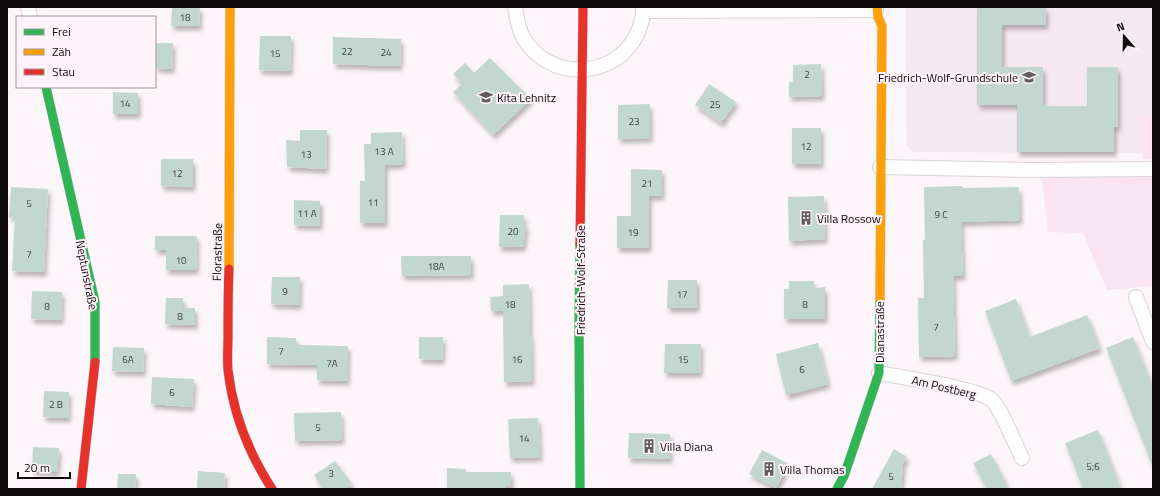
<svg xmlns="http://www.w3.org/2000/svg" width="1160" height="496" font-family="'Titillium Web',sans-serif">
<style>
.built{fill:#f6e8f0}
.green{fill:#fae4f2}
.building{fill:#c3d7d1;filter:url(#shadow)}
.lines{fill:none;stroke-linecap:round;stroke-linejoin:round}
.street-casing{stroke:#d9d3d6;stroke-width:16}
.fast-casing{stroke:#d9d3d6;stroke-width:10}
.slow-casing{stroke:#d9d3d6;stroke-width:10}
.jam-casing{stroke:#d9d3d6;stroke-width:10}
.street{stroke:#fffefe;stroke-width:14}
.fast{stroke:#30b455;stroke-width:9}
.slow{stroke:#ff9f0a;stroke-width:9}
.jam{stroke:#e5322d;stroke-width:9}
.labels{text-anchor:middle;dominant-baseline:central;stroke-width:4;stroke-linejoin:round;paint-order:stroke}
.number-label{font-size:10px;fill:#3b3d3d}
.poi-label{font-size:12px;fill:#0e0a0c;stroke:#fff2f9;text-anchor:start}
.street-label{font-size:12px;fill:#0e0a0c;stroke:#fff2f9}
</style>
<defs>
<filter id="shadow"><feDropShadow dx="2.5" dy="4.5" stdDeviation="2" flood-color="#0004"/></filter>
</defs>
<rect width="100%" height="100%" fill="#fcf5f9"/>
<path class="built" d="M905 7H1153V153L914 152 907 146Z"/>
<g class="green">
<path d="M1141 115H1153V159H1142Z"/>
<path d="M1040 162H1153V286L1107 290 1083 233 1048 232Z"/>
</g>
<g class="building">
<path d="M172 7H200L199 26H171Z"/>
<path d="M977 7H1046V25H1002V67H1043V106H1087V67H1118V127H1114V152H1017V105H977Z"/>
<path d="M260 36H291L290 71 259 70Z"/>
<path d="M333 37 401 39 400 66 333 64Z"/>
<path d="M155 43H173L172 69 155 68Z"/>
<path d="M490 58 531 99 493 135 453 92 462 84 453 74 465 63 474 73Z"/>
<path d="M821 64 822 96 789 97V82H793V65Z"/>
<path d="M709 84 736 102 721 123 695 105Z"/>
<path d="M113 92 138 93V114H113Z"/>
<path d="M650 104V138L618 139V105Z"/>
<rect x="792" y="128" width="29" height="36"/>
<path d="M300 130H327L326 169 287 167 286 140 300 141Z"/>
<path d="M402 132 403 164 385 165V223H360V181H365L364 144H371V133Z"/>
<path d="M161 159H193V187L161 186Z"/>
<path d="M631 169 662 170V196H649V248H617V216H631Z"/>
<path d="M963 186V188L1019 187 1020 220 961 222 963 276H953L955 356 919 357 918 298H924L923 240H925L924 187Z"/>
<path d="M11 187 48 189 44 272 12 271 15 217H9Z"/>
<path d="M824 196 825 239 789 241 788 197Z"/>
<path d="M294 200 320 201V226L294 225Z"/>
<path d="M500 215H524V225L526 226 523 247H499Z"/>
<path d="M155 236H197L196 270H166V250H155Z"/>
<path d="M401 256H471V275L402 276Z"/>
<path d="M272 277H300L299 305 271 304Z"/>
<path d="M668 280H697V308H667Z"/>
<path d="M789 281H814V288L825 287V319H784V289H789Z"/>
<path d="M529 284 530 336H531L532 381 504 382 503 311H491L490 297 503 296V285Z"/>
<path d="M32 291 62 292 61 320 31 319Z"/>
<path d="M166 298H183V308H195V325L165 324Z"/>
<path d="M1016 299 1030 337 1087 315 1100 348 1011 381 985 311Z"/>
<path d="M267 337 296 338V345L348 346 347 381 317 380V365L267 364Z"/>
<path d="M419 337H443L442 360 419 359Z"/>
<path d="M1133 337 1153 388 1152 465 1106 348Z"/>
<path d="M818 343 828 384 786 395 776 354Z"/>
<path d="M665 344H701L700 373H664Z"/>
<path d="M113 347 144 348 143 372 112 371Z"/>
<path d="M152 377 194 379 192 407 151 404Z"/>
<path d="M44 391 69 392 68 418 43 417Z"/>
<path d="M341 412 342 440 295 441 294 413Z"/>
<path d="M538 418 540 457 510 458 508 419Z"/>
<path d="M1098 430 1121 489H1083L1065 443Z"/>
<path d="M629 433 670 434V459L628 458Z"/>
<path d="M33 447 59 448 57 472 32 471Z"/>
<path d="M894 449 907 457 903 464 901 489H872Z"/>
<path d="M762 450 789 464 776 488 749 474Z"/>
<path d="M991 454 1009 489H987L973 463Z"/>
<path d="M335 461 352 484 344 489H323L314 475Z"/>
<path d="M447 468 466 469V472H511V486H506V489H447Z"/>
<path d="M198 471 225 473 224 489H197Z"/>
<path d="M118 474H136L135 489H117Z"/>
</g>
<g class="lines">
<defs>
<g id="street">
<path d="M28 7 30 17"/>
<path d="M515 7C517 18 518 29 524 39 550 82 616 79 637 34 641 25 644 16 643 7"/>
<path d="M643 11 876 10"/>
<path d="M880 167 1032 170 1153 169"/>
<path d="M1136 297 1153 342"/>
<path d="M879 373C899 377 980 389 992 400 1002 410 1015 444 1022 458"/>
</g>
<g id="fast">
<path d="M46 87 95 302V362"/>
<path d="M580 489 579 326 580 244"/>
<path d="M837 489 844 476 879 373 880 300"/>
</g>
<g id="slow">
<path d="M877 7 878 17 882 26 880 300"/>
<path d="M229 269 230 7"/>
</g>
<g id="jam">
<path d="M580 244 583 7"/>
<path d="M229 269C228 292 228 314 228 337 228 347 227 359 228 370 233 414 248 452 272 489"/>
<path d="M81 489 95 362"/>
</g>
</defs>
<use href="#street" class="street-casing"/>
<use href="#fast" class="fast-casing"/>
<use href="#slow" class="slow-casing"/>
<use href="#jam" class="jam-casing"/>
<use href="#street" class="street"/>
<use href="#fast" class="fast"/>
<use href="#slow" class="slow"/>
<use href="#jam" class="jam"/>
</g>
<defs>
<symbol id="school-bare" viewBox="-9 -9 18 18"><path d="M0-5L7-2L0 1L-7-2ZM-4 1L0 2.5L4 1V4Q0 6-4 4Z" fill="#615c5f" stroke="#fff2f9" stroke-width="2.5" paint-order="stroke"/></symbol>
<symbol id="building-bare" viewBox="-9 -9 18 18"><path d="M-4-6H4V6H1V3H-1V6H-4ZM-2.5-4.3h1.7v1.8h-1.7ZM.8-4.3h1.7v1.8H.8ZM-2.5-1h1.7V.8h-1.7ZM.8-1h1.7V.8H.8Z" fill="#615c5f" stroke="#fff2f9" stroke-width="2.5" paint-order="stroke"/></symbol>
</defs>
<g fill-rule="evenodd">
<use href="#school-bare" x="1019" y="67" width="20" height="20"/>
<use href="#school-bare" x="476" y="87" width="20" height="20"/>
<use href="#building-bare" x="796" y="208" width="20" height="20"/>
<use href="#building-bare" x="639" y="436" width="20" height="20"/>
<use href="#building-bare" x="759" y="459" width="20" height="20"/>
</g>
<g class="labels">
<g class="number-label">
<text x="185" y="17">18</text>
<text x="347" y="51">22</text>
<text x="386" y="52">24</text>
<text x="275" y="53">15</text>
<text x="807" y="74">2</text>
<text x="125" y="103">14</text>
<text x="715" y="104">25</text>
<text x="634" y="121">23</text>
<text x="806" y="146">12</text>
<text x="384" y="151">13 A</text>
<text x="306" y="154">13</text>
<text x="177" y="173">12</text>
<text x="647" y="183">21</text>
<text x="373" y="202">11</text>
<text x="29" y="203">5</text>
<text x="307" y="213">11 A</text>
<text x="941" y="214">9 C</text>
<text x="513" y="231">20</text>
<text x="633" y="232">19</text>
<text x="29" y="254">7</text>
<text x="181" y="260">10</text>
<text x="436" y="266">18A</text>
<text x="285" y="291">9</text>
<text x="682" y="294">17</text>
<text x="510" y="304">18</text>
<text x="805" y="304">8</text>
<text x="47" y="306">8</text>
<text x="180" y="316">8</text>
<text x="936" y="327">7</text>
<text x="281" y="351">7</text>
<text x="128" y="359">6A</text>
<text x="517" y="359">16</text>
<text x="683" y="359">15</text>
<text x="332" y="363">7A</text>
<text x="802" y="369">6</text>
<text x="172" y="392">6</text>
<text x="56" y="404">2 B</text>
<text x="318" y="427">5</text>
<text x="524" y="438">14</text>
<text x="1093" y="466">5;6</text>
<text x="331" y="473">3</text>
<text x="891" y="476">5</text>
</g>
<g class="poi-label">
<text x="1018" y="77" text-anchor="end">Friedrich-Wolf-Grundschule</text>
<text x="497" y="97">Kita Lehnitz</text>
<text x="817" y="218">Villa Rossow</text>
<text x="660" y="446">Villa Diana</text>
<text x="780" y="469">Villa Thomas</text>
</g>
<g class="street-label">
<text transform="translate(217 252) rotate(-89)">Florastraße</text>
<text transform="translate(87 275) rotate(79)">Neptunstraße</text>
<text transform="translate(580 280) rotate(-90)">Friedrich-Wolf-Straße</text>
<text transform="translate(879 332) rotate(-90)">Dianastraße</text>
<text transform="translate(944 387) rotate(13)">Am Postberg</text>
</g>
</g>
<rect width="1160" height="496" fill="none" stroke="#0e0a0c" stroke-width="16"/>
<rect x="16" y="16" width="140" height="72" fill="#fff2f9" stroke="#9f959a"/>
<rect x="24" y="29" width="20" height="6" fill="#30b455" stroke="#9f959a"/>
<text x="52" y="36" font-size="12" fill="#0e0a0c">Frei</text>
<rect x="24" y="49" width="20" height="6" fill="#ff9f0a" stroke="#9f959a"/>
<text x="52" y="56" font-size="12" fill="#0e0a0c">Zäh</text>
<rect x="24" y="69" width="20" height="6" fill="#e5322d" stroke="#9f959a"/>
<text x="52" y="76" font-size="12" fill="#0e0a0c">Stau</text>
<g transform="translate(1124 36) rotate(340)" stroke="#fff2f9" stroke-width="3" paint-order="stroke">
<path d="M0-3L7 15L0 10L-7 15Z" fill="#0e0a0c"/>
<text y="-6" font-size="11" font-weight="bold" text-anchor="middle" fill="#0e0a0c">N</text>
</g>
<path d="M18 472v6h52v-6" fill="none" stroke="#0e0a0c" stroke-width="2"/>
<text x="24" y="472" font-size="12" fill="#0e0a0c" stroke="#fff2f9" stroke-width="3" paint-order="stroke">20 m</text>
</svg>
